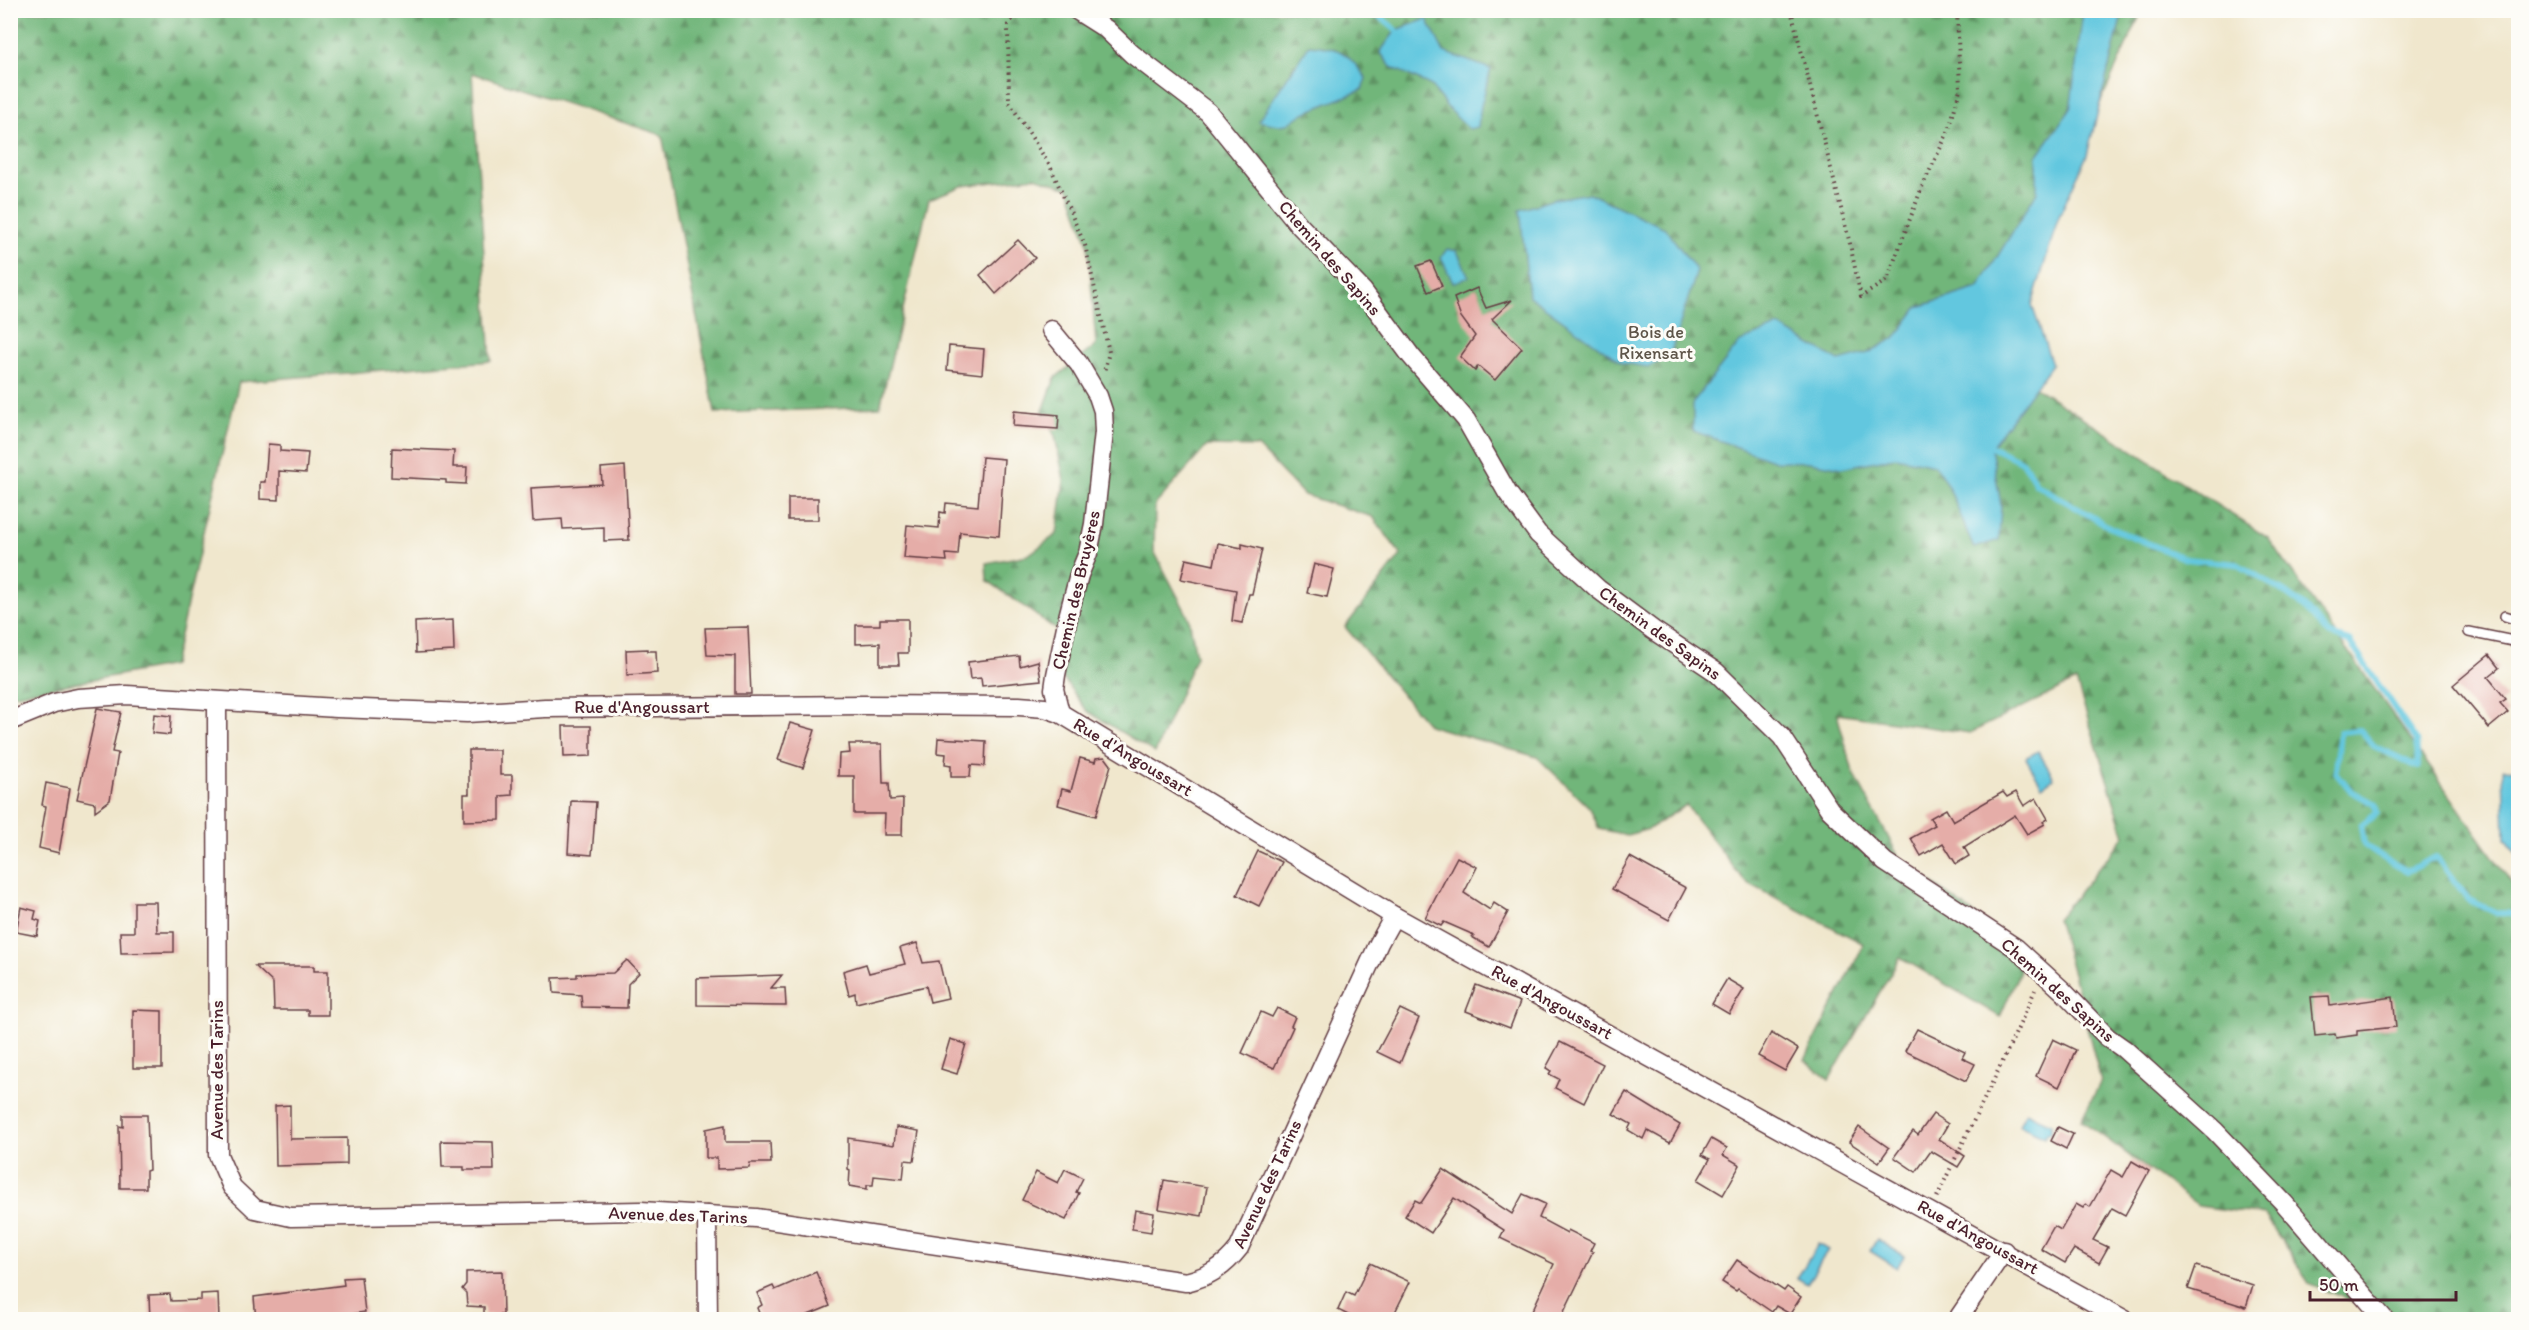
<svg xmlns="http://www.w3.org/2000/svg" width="2529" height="1330" font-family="Itim,sans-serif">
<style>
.forest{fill:url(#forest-firs);stroke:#5e6a52;stroke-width:1.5}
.water{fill:#62c7df;stroke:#567385;stroke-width:1.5}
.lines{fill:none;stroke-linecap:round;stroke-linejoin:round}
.stream{stroke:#62c7df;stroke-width:6}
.building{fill:#e5ada8}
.lane-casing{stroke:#633d43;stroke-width:12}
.street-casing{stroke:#633d43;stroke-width:21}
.path{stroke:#633d43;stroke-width:4;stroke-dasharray:1.5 4.5;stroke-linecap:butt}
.lane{stroke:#fff;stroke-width:9}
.street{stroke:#fff;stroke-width:18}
.labels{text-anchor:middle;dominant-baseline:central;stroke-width:6;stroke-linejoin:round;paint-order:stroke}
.street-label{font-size:18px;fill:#4a1f2b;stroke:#fdfcf7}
.park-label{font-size:18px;fill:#5e5549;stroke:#fdfcf7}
</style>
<defs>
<pattern id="forest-firs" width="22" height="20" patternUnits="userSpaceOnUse" patternTransform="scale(1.5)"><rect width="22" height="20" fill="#71b67a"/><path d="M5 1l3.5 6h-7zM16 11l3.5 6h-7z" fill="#5f9364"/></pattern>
</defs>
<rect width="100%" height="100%" fill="#fdfcf7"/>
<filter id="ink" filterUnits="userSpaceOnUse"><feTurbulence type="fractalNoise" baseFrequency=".0167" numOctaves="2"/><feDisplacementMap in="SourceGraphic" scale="12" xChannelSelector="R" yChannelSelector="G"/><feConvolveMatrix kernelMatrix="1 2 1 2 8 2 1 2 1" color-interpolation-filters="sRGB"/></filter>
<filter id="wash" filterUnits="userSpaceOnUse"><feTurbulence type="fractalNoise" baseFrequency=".008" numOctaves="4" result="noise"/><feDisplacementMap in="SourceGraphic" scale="24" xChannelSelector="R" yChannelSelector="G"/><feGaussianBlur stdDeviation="1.35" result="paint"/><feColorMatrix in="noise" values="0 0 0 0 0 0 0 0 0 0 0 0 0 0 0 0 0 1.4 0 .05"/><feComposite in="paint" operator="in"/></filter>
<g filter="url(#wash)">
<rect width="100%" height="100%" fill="#f0e7cd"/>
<path class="forest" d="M11 11H2142L1986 355 2268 538 2518 892V1315L2513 1320 2402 1319 2310 1285 2265 1215 2198 1206 2081 1120 2101 1081 2074 977 2057 919 2125 836 2076 681 1970 733 1837 714 1853 772 1900 859 2027 954 2000 1017 1900 957 1829 1080 1805 1060 1864 944 1744 881 1686 805 1649 829 1627 835 1599 829 1590 808 1537 757 1428 725 1345 627 1401 555 1373 517 1304 495 1258 447 1207 446 1155 505 1154 551 1189 618 1196 656 1155 753 1087 711 1059 673 1058 631 987 580 986 563 1028 555 1057 534 1064 480 1055 436 1043 411 1055 378 1096 345 1088 245 1069 188 1035 177 962 186 929 199 880 407 715 413 662 135 472 73 491 361 239 382 173 665 11 695Z"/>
<g class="water">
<path d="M2083 11H2123L2087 155 2058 219 2032 305 2052 364 1991 447 2001 505 1999 540 1974 548C1961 520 1953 489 1934 465L1896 457 1842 468 1810 462 1775 461 1693 431V402L1740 342 1779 326 1839 361 1868 353 1895 338 1918 307 1978 288 2037 192V156L2070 110Z"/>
<path d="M1427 19 1444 52 1491 69 1481 106 1478 127 1469 129 1451 112 1430 85 1391 67 1380 52 1396 30Z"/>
<path d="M1309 45C1342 47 1347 53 1366 78L1362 90 1304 113 1288 124 1278 125 1258 121Z"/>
<path d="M1589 193 1665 228 1697 271 1670 355 1648 367 1622 363 1529 296 1520 210 1554 199Z"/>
<path d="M1447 249 1457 251 1469 277 1453 283 1441 257Z"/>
<path d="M2038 751 2054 778 2042 786 2026 758Z"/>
<path d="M2503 769 2518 770V856L2505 839Z"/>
<path d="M2026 1112 2051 1124V1133H2047L2045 1137 2019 1125Z"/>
<path d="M1877 1239 1904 1256 1897 1268 1870 1251Z"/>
<path d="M1818 1244 1828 1250 1807 1284 1797 1278Z"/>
</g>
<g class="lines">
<g class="stream">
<path d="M1351 10 1356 14 1378 15 1396 30"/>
<path d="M1991 447 2023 462 2036 484 2111 528 2186 559 2237 564 2284 592 2307 609 2328 634 2349 641 2416 740 2418 767 2374 746 2360 730 2340 732 2336 772 2351 791 2375 804 2377 813 2361 826 2364 844 2385 859 2407 871 2436 857 2469 900 2497 913 2518 914"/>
</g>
</g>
<g id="blocks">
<g class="building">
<path d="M1018 240 1035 258 996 294 980 275Z"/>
<path d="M1431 261 1442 286 1428 292 1417 266Z"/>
<path d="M1477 288 1486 308 1512 300 1492 319 1522 348 1495 380 1478 366 1475 371 1460 357 1475 336 1461 317 1454 298Z"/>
<path d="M949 346 984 349 982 374 947 370Z"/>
<path d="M1014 411 1059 415 1058 429 1013 426Z"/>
<path d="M268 444 280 445V451L308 453 306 473 279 471V500L260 499V482H265Z"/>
<path d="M392 448 454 451 453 467H467L466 484 446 483V480L391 477Z"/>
<path d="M982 457 1004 459 999 536 960 532 958 555 946 554 947 561 904 558 907 525 939 528 940 512 945 513 946 503 978 506Z"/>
<path d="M625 466 629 540 604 541V527L563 529 562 519 533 521 531 488 602 484 601 468Z"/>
<rect x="788" y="498" width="30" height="22"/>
<path d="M1218 543 1242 548V544L1262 549 1252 594H1249L1242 623 1232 621 1236 590 1181 579 1186 559 1214 565Z"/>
<path d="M1314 564 1334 569 1327 597 1307 593Z"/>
<path d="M880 619H908V653H898L899 665H880V643L856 644V625H880Z"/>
<path d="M453 620 454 651 416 653 415 622Z"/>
<path d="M748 627 751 694H735V656L707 655 705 628Z"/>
<path d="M648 649V651H656L657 673 627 675 626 650Z"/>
<path d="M2489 655 2499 668 2488 677 2506 699 2500 703 2508 712 2489 728 2453 685Z"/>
<path d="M1019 656 1020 666 1038 661 1041 680 982 686 981 678 970 679 968 662Z"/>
<path d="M97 708 121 712 112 752 118 753 110 800 95 811V803L77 799Z"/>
<path d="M154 714 171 716 170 735 152 733Z"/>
<path d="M790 723 815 730 803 768 778 760Z"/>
<path d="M563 726H591V756L564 757Z"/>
<path d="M938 738 986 741 985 766 971 765 970 777H951V765L945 764 946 754 937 753Z"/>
<path d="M849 744H882L883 783H889L890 800 903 799 902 835H884L885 814H854V776H838L839 754 850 753Z"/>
<path d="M469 750H500V775H512V795L500 796V820L464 821V794H469Z"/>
<path d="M1105 757 1111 765 1096 816 1058 805 1062 789 1071 791 1080 758 1095 762 1096 758Z"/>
<path d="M46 783 70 788 59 853 39 848 46 806 42 805Z"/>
<path d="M2003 792 2007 797 2016 792 2024 806 2036 798 2048 819 2043 822 2045 824 2027 834 2015 815 1964 847 1969 856 1956 864 1943 843 1921 856 1911 838 1935 825 1930 818 1946 809 1953 821Z"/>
<path d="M571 801 596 802 592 855 568 853Z"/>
<path d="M1258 851 1282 862 1259 906 1237 895Z"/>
<path d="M1457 857 1477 867 1464 893 1490 910 1494 903 1508 912 1489 947 1472 937 1474 935 1444 922 1441 926 1425 918Z"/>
<path d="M1630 857 1686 888 1669 920 1612 889Z"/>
<path d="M134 902H156L157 932H174V952L121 953 120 932H134Z"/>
<path d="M21 907 36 911 34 919 40 921 37 936 16 932Z"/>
<path d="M917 943 923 963 939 961 948 998 930 1002 926 986 856 1003 855 993 849 995 843 971 866 964 869 973 905 964 900 948Z"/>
<path d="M627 960 639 973 628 984 627 1008 582 1007 581 995 554 993 553 978 577 977V974L613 973Z"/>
<path d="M255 966H314V971H328V1015H308V1010H274L273 983Z"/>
<path d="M782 975 771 988H785L786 1006 697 1005V978Z"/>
<path d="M1727 979 1744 989 1729 1014 1712 1004Z"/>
<path d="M1476 985 1520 1002 1510 1028 1466 1011Z"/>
<path d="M2329 996 2330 1006 2393 997 2396 1027 2357 1031V1035L2336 1038 2335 1034 2315 1036 2311 997Z"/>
<path d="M1277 1008 1295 1017 1291 1026 1293 1027 1274 1068 1242 1053 1261 1012 1272 1017Z"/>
<path d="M1400 1009 1419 1018 1400 1063 1377 1052Z"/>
<path d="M133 1010 162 1011V1068H133Z"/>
<path d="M1917 1029 1965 1052 1962 1058 1975 1064 1966 1081 1905 1051Z"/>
<path d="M1771 1033 1798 1049 1785 1071 1758 1056Z"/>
<path d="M950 1039 966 1044 957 1074 941 1069Z"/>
<path d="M2053 1039 2076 1050 2059 1087 2036 1076Z"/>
<path d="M1560 1042 1603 1064 1584 1103 1555 1088 1559 1079 1549 1074 1551 1071 1546 1068Z"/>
<path d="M1626 1092 1680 1125 1670 1143 1647 1130 1643 1139 1628 1130 1631 1124 1613 1114Z"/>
<path d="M290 1105V1139L347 1138V1164L276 1166 275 1106Z"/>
<path d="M1933 1114 1948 1124 1939 1139 1965 1156 1958 1167 1931 1151 1916 1172 1894 1157 1913 1131 1918 1135Z"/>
<path d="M123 1115H147L149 1170 146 1171V1188H120L119 1126 123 1127Z"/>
<path d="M725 1125V1142H770L771 1163H750L749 1168 717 1169V1158H706V1129Z"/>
<path d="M896 1127 919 1131 914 1161 905 1160 903 1179 874 1176 873 1185H867V1189L849 1186 850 1170 848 1169V1138L894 1145Z"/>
<path d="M1859 1127 1889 1148 1879 1162 1849 1142Z"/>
<path d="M2058 1127 2073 1134 2066 1149 2051 1141Z"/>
<path d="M1711 1139 1727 1148 1723 1155 1740 1165 1723 1195 1698 1180 1710 1159 1702 1155Z"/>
<path d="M441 1141 493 1142 494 1170H464V1167H442Z"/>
<path d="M2132 1161 2149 1171 2125 1215 2112 1208 2093 1240 2108 1247 2099 1263 2074 1249 2065 1263 2041 1249 2054 1226 2061 1230 2076 1204 2083 1208 2086 1204 2090 1207 2111 1170 2123 1177Z"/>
<path d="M1065 1169 1083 1178 1076 1192 1079 1193 1066 1220 1022 1200 1036 1172 1058 1183Z"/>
<path d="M1443 1169 1512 1214 1523 1194 1545 1204 1539 1218 1567 1233 1568 1230 1594 1243 1590 1251 1593 1252 1560 1320H1528L1554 1264 1500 1238 1504 1230 1454 1198 1431 1233 1405 1216 1415 1200 1421 1203Z"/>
<path d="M1164 1180 1207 1187 1202 1216 1159 1209Z"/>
<path d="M1135 1210 1154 1213 1151 1232 1132 1229Z"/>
<path d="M1737 1260 1784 1291 1787 1287 1801 1297 1790 1314 1776 1306 1772 1312 1738 1289 1736 1291 1722 1282Z"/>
<path d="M1370 1263 1410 1282 1391 1320H1358L1338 1310 1346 1292 1354 1296Z"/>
<path d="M2196 1266 2253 1285 2246 1307 2188 1289Z"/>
<path d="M502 1271 503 1315H484V1307L467 1306 466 1293 462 1289 466 1284V1272Z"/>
<path d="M816 1272 830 1306 796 1320H762L757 1308 762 1305 757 1293 773 1286 775 1290Z"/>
<path d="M361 1277 365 1312 311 1320H256L254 1297 344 1285 343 1278Z"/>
<path d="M218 1293 219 1320H150L149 1295 170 1294 171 1301 201 1300V1294Z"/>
</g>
</g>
</g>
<g filter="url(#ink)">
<use href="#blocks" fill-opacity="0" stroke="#633d43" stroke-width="1.5"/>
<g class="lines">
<defs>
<g id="lane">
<path d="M2505 616 2518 620"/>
<path d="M2469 632 2518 642"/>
</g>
<g id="street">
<path d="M1076 10 1106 29 1132 54 1208 112 1300 226 1363 291 1411 356 1466 420 1507 492 1538 534 1598 589 1653 630 1716 672 1782 737 1830 810 1885 862 2016 948 2063 991 2107 1037 2124 1049 2215 1131 2284 1203 2385 1320"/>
<path d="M1051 330 1079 364 1098 396 1103 411 1104 432 1094 524 1088 553 1079 575 1068 617 1056 675 1054 689 1060 713"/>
<path d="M217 701 218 1155 232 1187 255 1209 291 1217 641 1211 756 1218 1186 1282C1210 1276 1224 1267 1239 1248L1379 943 1394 916"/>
<path d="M10 721 54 703 78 698 127 695 337 708 467 713 545 708 864 705 1019 706 1045 708 1060 713 1394 916 2125 1320"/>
<path d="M707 1215 708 1320"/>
<path d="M1957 1320 2004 1251"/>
</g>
</defs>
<use href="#lane" class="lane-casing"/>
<use href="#street" class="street-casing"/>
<g class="path">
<path d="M1019 10 1008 25 1009 102 1050 166 1085 245 1109 352 1104 372"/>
<path d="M1791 10 1850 244 1861 297 1887 280 1922 187 1949 130 1960 89 1957 10"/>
<path d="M1937 1197C1969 1128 2005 1060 2035 990"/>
</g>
<use href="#lane" class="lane"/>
<use href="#street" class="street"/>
</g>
</g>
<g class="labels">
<g class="street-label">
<text transform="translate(1330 258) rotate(49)">Chemin des Sapins</text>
<text transform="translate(1076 590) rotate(-77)">Chemin des Bruyères</text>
<text transform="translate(1660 633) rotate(36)">Chemin des Sapins</text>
<text x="642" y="707">Rue d'Angoussart</text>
<text transform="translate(1133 757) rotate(31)">Rue d'Angoussart</text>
<text transform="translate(2058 990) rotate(42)">Chemin des Sapins</text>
<text transform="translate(1552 1002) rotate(29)">Rue d'Angoussart</text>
<text transform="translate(217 1070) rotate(-90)">Avenue des Tarins</text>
<text transform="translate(1267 1184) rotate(-65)">Avenue des Tarins</text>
<text transform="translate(678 1215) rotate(2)">Avenue des Tarins</text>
<text transform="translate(1978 1237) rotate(29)">Rue d'Angoussart</text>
</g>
<g class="park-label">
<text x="1656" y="332">Bois de<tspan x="1656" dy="21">Rixensart</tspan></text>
</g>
</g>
<rect width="2529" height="1330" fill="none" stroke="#fdfcf7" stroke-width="36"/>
<path d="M2310 1291v9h146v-9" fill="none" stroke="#4a1f2b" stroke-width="3"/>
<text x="2319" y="1291" font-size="18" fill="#4a1f2b" stroke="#fdfcf7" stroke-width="4.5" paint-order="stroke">50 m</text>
</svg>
